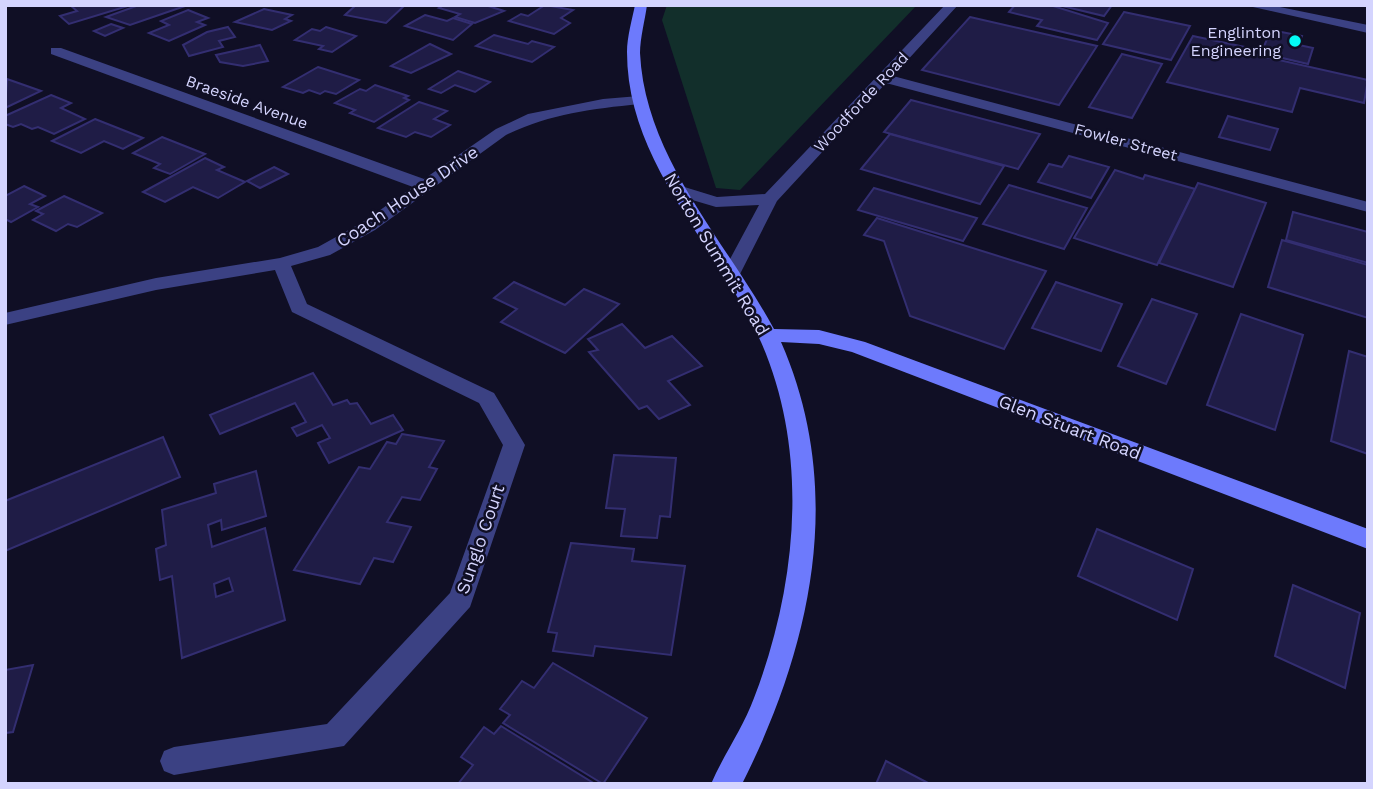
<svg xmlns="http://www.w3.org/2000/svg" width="1373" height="789" font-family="'Work Sans',sans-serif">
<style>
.green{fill:#122f2b}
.building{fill:#1f1c46;stroke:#332e71;stroke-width:2;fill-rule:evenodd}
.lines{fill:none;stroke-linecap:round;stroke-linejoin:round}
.street{fill:#3b4183;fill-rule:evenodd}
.secondary{fill:#6d7afc;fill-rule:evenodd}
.poi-dot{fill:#04faf6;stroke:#100f25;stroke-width:2.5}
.labels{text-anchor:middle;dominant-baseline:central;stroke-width:5;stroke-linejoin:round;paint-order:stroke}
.far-poi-label{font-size:16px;fill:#d4d4fe;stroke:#100f25;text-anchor:end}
.far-street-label{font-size:16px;fill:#d4d4fe;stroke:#100f25}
.street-label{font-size:18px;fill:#d4d4fe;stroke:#100f25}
</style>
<rect width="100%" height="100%" fill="#100f25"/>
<path class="green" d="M667 5H917L740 190 716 188 662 20Z"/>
<g class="building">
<path d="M70 5H131L69 24 60 16 77 11Z"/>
<path d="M139 5H188L130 25 106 17Z"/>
<path d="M356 5H397L404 6 386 23 345 15Z"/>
<path d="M444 5H485L504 11 475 23 455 17 460 14 439 8Z"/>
<path d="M545 5 573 10 561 18 570 23 554 34 509 21 521 14 528 16Z"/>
<path d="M1015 5H1050L1108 23 1097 40 1037 26 1042 20 1009 12Z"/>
<path d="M1058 5H1112L1104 16Z"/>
<path d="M264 9 292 15 285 19 291 21 272 30 235 22Z"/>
<path d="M188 10 208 18 197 22 205 25 169 41 149 33 169 25 161 21Z"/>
<path d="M1124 12 1190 26 1171 60 1103 44Z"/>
<path d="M425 15 447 21 453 18 472 24 453 40 405 26Z"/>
<path d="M970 17 1097 46 1059 105 922 70Z"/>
<path d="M111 24 123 28 105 36 94 31Z"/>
<path d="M228 27 235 37 219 41 223 47 189 56 183 45 207 32Z"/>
<path d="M326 27 356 36 332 52 319 49 323 46 295 40 312 29 320 31Z"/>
<path d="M1271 30 1302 36 1299 45 1313 48 1308 64 1261 53Z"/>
<path d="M494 35 528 44 532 41 554 47 532 62 476 46Z"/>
<path d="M1193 36 1245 47 1243 52 1368 80 1364 103 1300 88 1292 112 1167 82Z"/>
<path d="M430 44 451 54 411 73 391 66Z"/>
<path d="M260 45 268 61 243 66 220 62 216 55Z"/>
<path d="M1122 54 1162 64 1132 118 1089 107Z"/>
<path d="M318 67 359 80 336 94 325 91 320 94 309 90 303 93 283 87Z"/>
<path d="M458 71 490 82 475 92 455 85 441 93 429 89Z"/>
<path d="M7 79 41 91 5 108Z"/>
<path d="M375 85 408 96 404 98 409 100 374 122 350 113 355 110 335 103 360 89 366 91Z"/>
<path d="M51 95 71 103 61 108 85 119 54 134 38 127 32 129 21 124 13 127 5 124V116Z"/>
<path d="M911 100 1040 134 1018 169 884 132Z"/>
<path d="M419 102 447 111 434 119 450 125 431 137 415 132 406 137 378 128Z"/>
<path d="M1228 116 1278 129 1270 150 1219 137Z"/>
<path d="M95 119 143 138 123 149 104 141 81 153 52 141Z"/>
<path d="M890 134 1004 166 980 204 861 169Z"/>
<path d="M162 137 205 154 170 174 154 168 160 164 133 153Z"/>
<path d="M1069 156 1109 167 1091 198 1038 182 1049 164 1062 167Z"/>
<path d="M205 158 224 167 217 170 245 182 218 198 193 187 165 202 143 192Z"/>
<path d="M274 167 288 174 260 188 247 181Z"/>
<path d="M1115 170 1143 179 1145 175 1195 189 1157 265 1074 238Z"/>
<path d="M1198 183 1266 203 1233 287 1159 263Z"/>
<path d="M1009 185 1087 208 1064 249 983 224Z"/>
<path d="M24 186 45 196 30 204 38 207 11 222 5 219V196Z"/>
<path d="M874 188 977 218 963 241 858 210Z"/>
<path d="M64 196 102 213 77 227 68 224 56 231 33 220 43 214 36 211Z"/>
<path d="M1293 212 1368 232V263L1286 240Z"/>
<path d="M877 218 1046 271 1004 349 910 316 884 241 864 235Z"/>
<path d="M1282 240 1368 265V318L1268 287Z"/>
<path d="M514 282 565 305 584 289 619 304 565 353 501 322 517 309 494 298Z"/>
<path d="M1056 282 1122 304 1101 351 1032 328Z"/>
<path d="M1152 299 1197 314 1166 384 1118 366Z"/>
<path d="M1241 314 1303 335 1275 430 1207 405Z"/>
<path d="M622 324 645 348 672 336 702 366 668 381 690 405 659 419 647 406 639 409 589 352 598 350 588 339Z"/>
<path d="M1349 351 1368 357V454L1331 441Z"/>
<path d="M313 373 333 405 347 400 350 404 357 403 371 424 393 415 403 430 329 463 318 443 330 438 322 425 297 436 292 428 306 422 295 403 220 434 210 415Z"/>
<path d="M402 434 444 441 429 467 437 469 420 500 402 497 387 522 411 527 393 562 374 558 360 584 294 570 359 467 370 469 387 442 396 444Z"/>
<path d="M163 437 180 477 5 551V501Z"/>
<path d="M614 455 676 458 670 517 660 516 657 538 621 536 625 509 606 508Z"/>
<path d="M256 471 266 516 222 530 221 520 208 525 212 547 265 528 285 620 182 658 172 576 160 580 156 549 166 545 162 510 216 493 214 484ZM229 578 233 591 216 597 214 584Z"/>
<path d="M1097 529 1193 569 1177 620 1078 576Z"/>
<path d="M571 543 634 549 632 561 685 566 671 655 595 646 593 656 553 651 557 633 548 632Z"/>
<path d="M1293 585 1360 613 1345 688 1275 656Z"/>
<path d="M553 663 647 718 603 784 503 723 510 715 500 709 522 681 534 688Z"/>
<path d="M33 665 13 732 5 733V670Z"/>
<path d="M501 726 595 784H458L473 765 461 757 484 727 494 734Z"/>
<path d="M886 761 930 784H876Z"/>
</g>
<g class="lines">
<g class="street">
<path d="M945 5H958L893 76 1368 202V212L886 83 777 201 738 278H724L722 274 759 205 716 207 672 194V186L678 185 717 197 765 194Z"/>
<path d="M1244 5H1270L1368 25V33Z"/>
<path d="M51 48H61L424 179 496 129 528 114 603 99 639 96 646 100 639 104C592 109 549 114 506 135L375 230 330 255 291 266 307 304 494 393 525 445 470 607 344 746 174 775 164 771 160 761 164 751 174 747 327 724 450 593 503 445 479 403 292 312 275 270 156 290 5 325V313L156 278 280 258 318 247 363 222 413 187 51 54Z"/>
</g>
<path class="secondary" d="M635 5H647C645 20 640 38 640 53 645 158 726 241 774 329L819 330 865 342 1368 529V549L852 352 819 344 781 342C846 490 812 645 742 784H711C724 754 743 728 754 698 797 586 810 454 761 342 718 246 627 164 627 52 627 37 632 20 635 5Z"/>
</g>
<circle class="poi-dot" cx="1295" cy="41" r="7"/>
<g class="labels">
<g class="far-poi-label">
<text x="1281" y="32">Englinton<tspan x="1281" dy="18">Engineering</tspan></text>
</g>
<g class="far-street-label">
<text transform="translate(247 102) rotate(20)">Braeside Avenue</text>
<text transform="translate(861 102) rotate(-47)">Woodforde Road</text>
<text transform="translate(1126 142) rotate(15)">Fowler Street</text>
</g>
<g class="street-label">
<text transform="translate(407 196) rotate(-34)">Coach House Drive</text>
<text transform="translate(717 254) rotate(59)">Norton Summit Road</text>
<text transform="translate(1070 427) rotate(21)">Glen Stuart Road</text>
<text transform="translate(480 539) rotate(-71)">Sunglo Court</text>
</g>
</g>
<rect width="1373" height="789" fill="none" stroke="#d4d4fe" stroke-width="14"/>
</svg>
